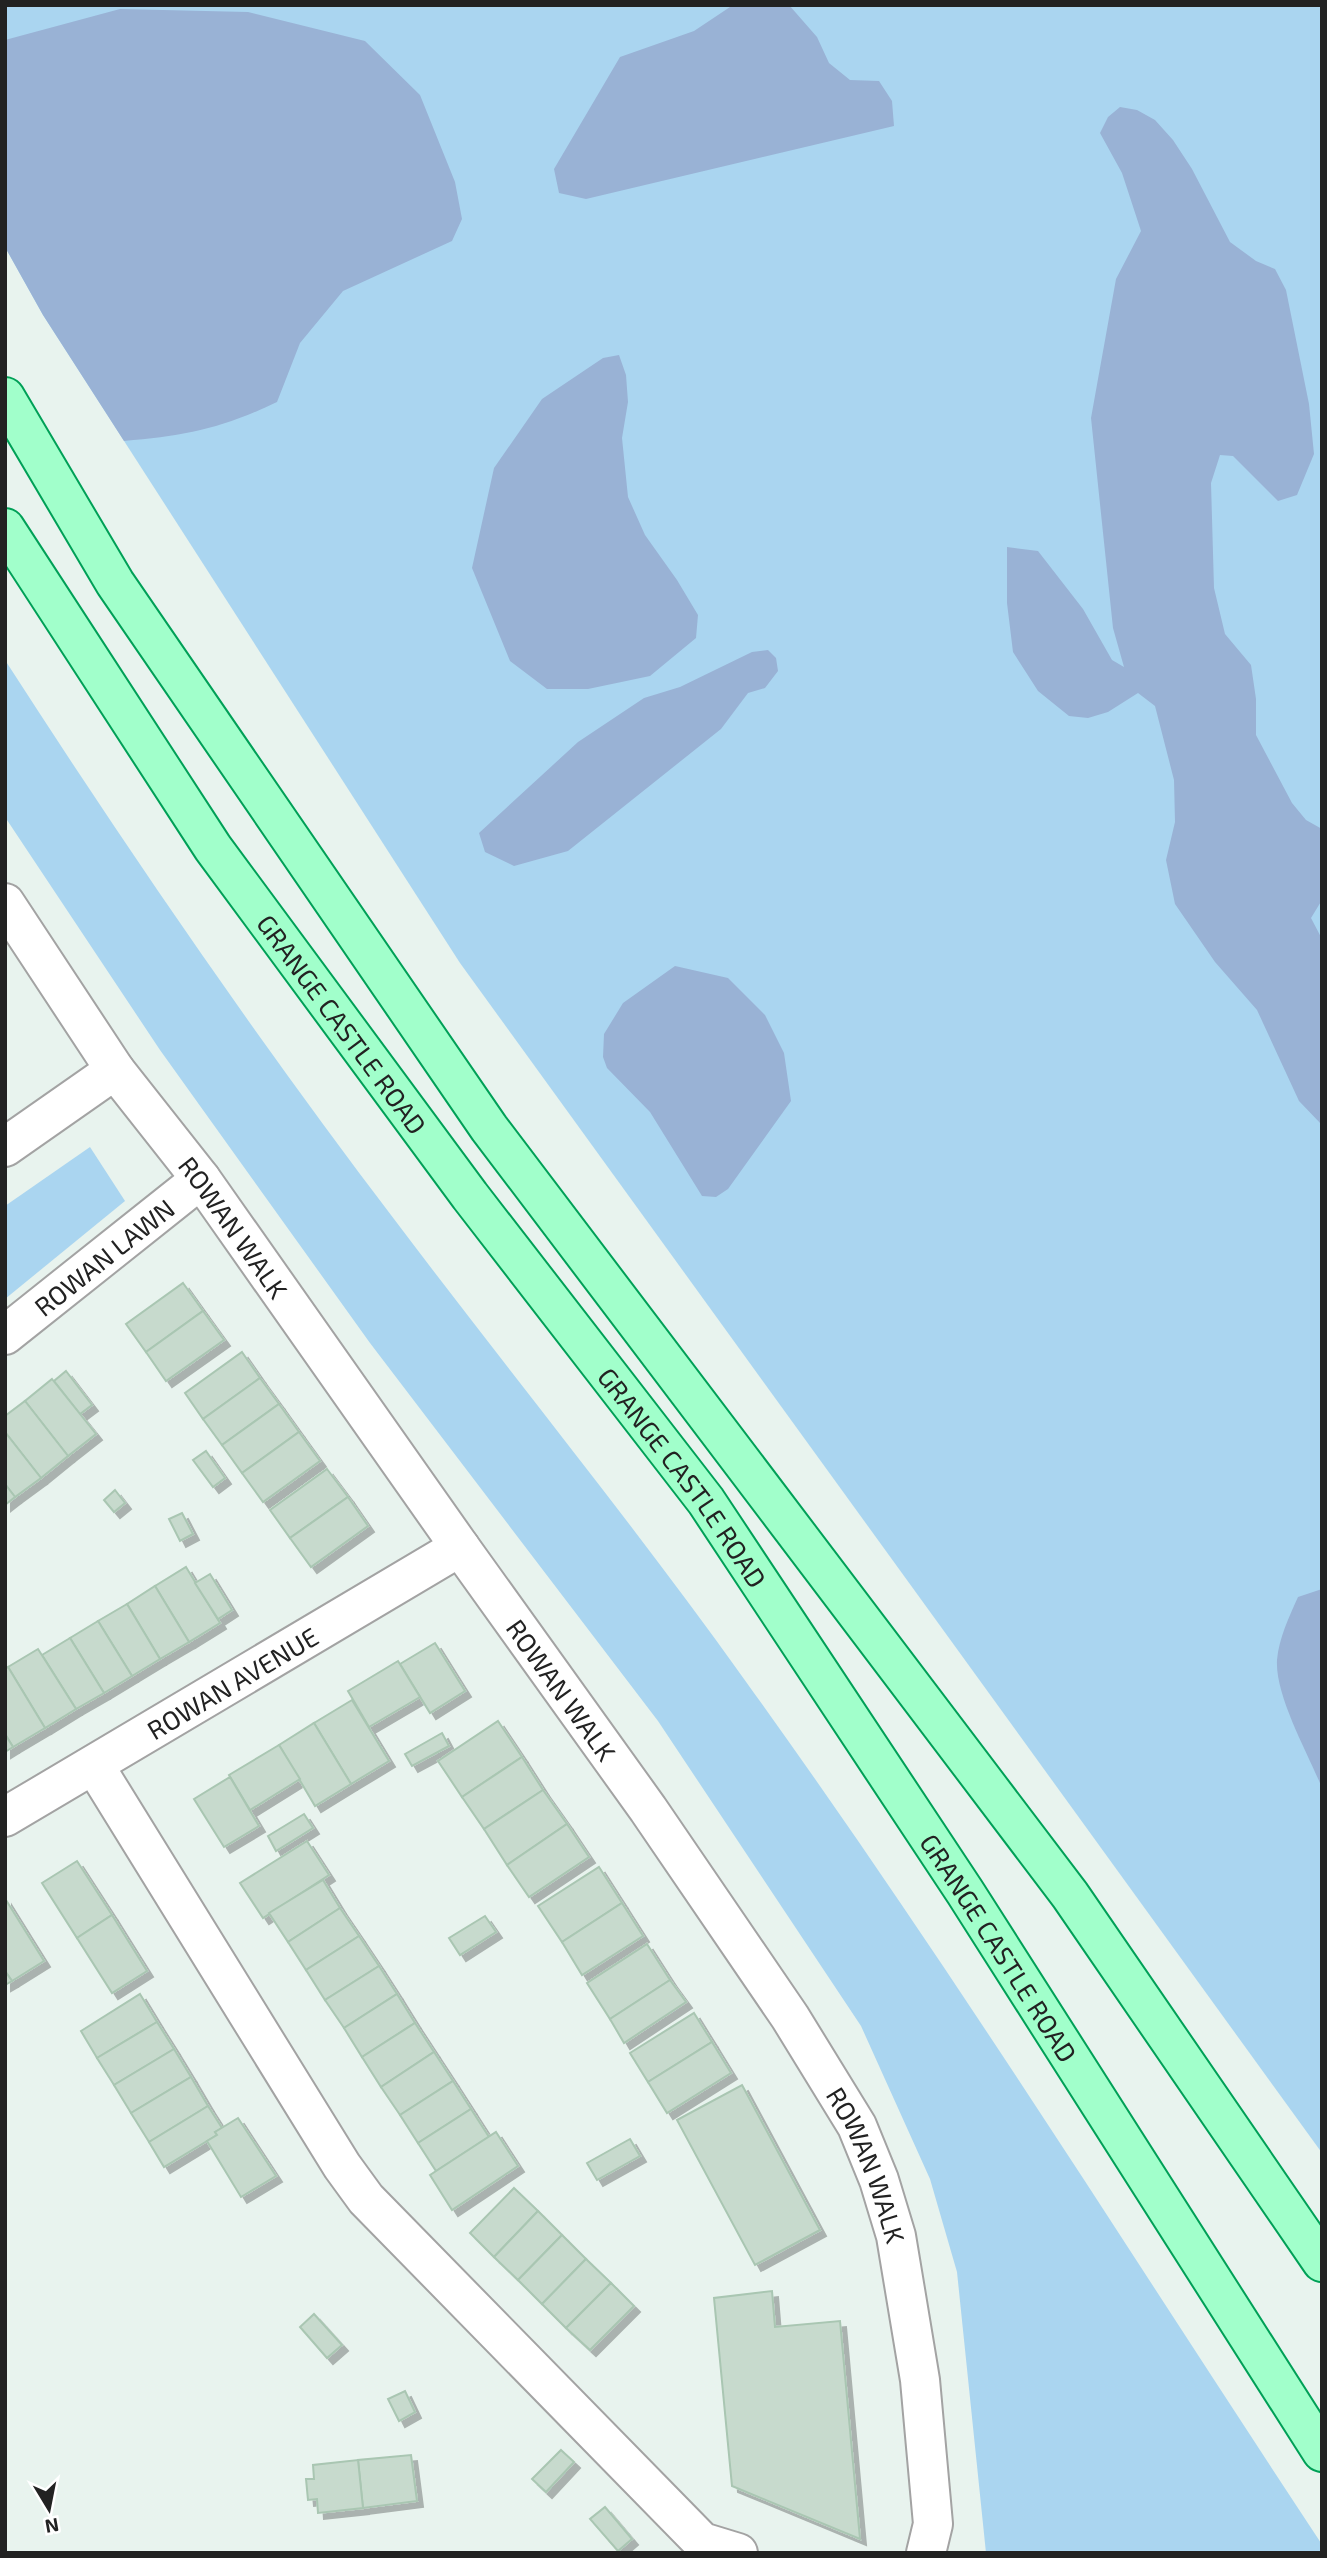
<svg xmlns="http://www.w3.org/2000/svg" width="1327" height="2558" font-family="'Exo 2',sans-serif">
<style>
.grass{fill:#aad5f0}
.forest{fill:#99b2d5}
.building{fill:#c7dacd;stroke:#a9c6b2;stroke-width:2;filter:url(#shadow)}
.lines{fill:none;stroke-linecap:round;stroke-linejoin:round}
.minor-casing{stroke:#a3a3a3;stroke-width:42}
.major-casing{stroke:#00a057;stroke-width:42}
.minor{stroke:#fff;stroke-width:38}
.major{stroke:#a1ffcb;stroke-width:38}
.labels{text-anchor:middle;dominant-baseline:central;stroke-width:5;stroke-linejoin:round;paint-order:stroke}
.street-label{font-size:26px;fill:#222;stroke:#fff}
</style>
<defs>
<filter id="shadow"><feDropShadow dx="6" dy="6" stdDeviation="0" flood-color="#0004"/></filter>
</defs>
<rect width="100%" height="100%" fill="#e8f3ee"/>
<g class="grass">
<path d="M5 5H1322V2153L460 963 43 315 5 247Z"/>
<path d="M5 660C128 851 257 1039 394 1219 510 1373 632 1522 744 1679 947 1960 1130 2254 1321 2543L1322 2553H986L957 2272 930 2179 861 2026 658 1721 370 1343 160 1050 5 817Z"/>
<path d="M90 1147 125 1201 5 1299V1206Z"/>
</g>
<g class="forest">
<path d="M733 5H789L817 37 829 63 850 80 879 81 892 101 894 126 586 199 559 193 554 169 620 57 694 31Z"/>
<path d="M120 9 248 12 365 41 420 95 455 182 462 219 452 241 343 291 300 343 277 402C221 429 184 436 124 441L43 315 5 247V40Z"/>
<path d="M1120 107 1137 110 1155 120 1173 140 1192 169 1230 242 1256 261 1275 269 1286 290 1309 404 1314 454 1297 495 1278 501 1233 456 1220 455 1211 483 1214 588 1225 634 1251 665 1256 699V735L1292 803 1306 820 1322 829V900L1311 918 1322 939V1125L1299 1101 1257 1010 1215 962 1175 904 1166 860 1175 822 1174 780 1155 706 1138 693 1108 712 1088 718 1069 716 1038 691 1013 652 1007 603V547L1038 551 1083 609 1112 660 1124 667 1113 628 1091 418 1116 279 1141 231 1122 173 1100 133 1108 117Z"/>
<path d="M619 355 626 375 628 402 622 438 628 497 645 535 677 580 698 615 696 638 650 676 588 689H547L510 661 472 568 494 468 542 399 603 358Z"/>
<path d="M768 650 776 658 778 671 765 688 748 693 721 729 568 851 514 866 485 852 479 833 578 742 644 698 680 687 752 652Z"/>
<path d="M675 966 728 978 765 1015 784 1053 791 1101 728 1189 716 1197 702 1196 650 1112 607 1068 603 1057 604 1034 623 1003Z"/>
<path d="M1322 1589V1788C1308 1753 1275 1696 1277 1660 1279 1638 1289 1617 1298 1597Z"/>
</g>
<g class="building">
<path d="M183 1283 203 1311 146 1352 126 1324Z"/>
<path d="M203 1311 224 1340 166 1381 146 1352Z"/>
<path d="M242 1352 260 1378 203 1419 185 1393Z"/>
<path d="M66 1371 92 1405 80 1414 54 1381Z"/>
<path d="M260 1378 279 1404 222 1445 203 1419Z"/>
<path d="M52 1379 96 1434 68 1456 25 1401Z"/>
<path d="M25 1401 68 1456 41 1478 5 1432V1416Z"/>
<path d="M279 1404 299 1432 242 1473 222 1445Z"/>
<path d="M5 1432 41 1478 15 1497 5 1484Z"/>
<path d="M299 1432 320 1461 263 1502 242 1473Z"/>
<path d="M206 1451 225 1478 213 1487 193 1460Z"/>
<path d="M327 1469 348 1497 290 1538 270 1510Z"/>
<path d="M5 1484 15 1497 5 1505Z"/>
<path d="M115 1490 125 1503 114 1512 104 1500Z"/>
<path d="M348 1497 368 1526 311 1567 290 1538Z"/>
<path d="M182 1513 193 1534 180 1541 169 1519Z"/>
<path d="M186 1567 220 1623 189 1642 155 1586Z"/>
<path d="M210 1574 232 1610 218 1619 195 1583Z"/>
<path d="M155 1586 189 1642 160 1659 127 1604Z"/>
<path d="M127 1604 160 1659 132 1676 98 1621Z"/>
<path d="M98 1621 132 1676 104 1693 70 1638Z"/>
<path d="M70 1638 104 1693 76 1709 42 1655Z"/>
<path d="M435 1643 465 1691 430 1713 400 1664Z"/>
<path d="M38 1649 76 1709 45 1728 8 1667Z"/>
<path d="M398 1661 420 1697 369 1727 348 1691Z"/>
<path d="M8 1667 45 1728 13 1747 5 1734V1669Z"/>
<path d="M352 1700 389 1761 351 1784 314 1723Z"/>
<path d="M498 1721 522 1757 462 1797 438 1761Z"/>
<path d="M314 1723 351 1784 315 1806 279 1745Z"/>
<path d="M442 1733 449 1746 412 1766 405 1754Z"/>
<path d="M5 1734 13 1747 5 1752Z"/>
<path d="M279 1745 300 1779 250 1810 229 1775Z"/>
<path d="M522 1757 543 1790 484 1829 462 1797Z"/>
<path d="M230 1777 259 1826 224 1847 194 1799Z"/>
<path d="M543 1790 567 1824 507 1865 484 1829Z"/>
<path d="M304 1814 313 1828 276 1851 268 1836Z"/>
<path d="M567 1824 589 1857 529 1897 507 1865Z"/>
<path d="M307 1841 329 1875 263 1918 240 1883Z"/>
<path d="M77 1861 112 1915 77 1938 42 1883Z"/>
<path d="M599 1867 622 1903 562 1942 538 1906Z"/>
<path d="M323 1880 340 1908 288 1942 269 1913Z"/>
<path d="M6 1900 44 1961 12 1981 5 1971Z"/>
<path d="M622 1903 643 1936 582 1975 562 1942Z"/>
<path d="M340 1908 359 1936 306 1970 288 1942Z"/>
<path d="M112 1915 147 1971 112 1993 77 1938Z"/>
<path d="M485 1916 496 1932 460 1955 449 1938Z"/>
<path d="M359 1936 379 1966 325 2000 306 1970Z"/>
<path d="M647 1944 670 1980 610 2019 587 1983Z"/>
<path d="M379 1966 397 1994 344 2028 325 2000Z"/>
<path d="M5 1971 12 1981 5 1985Z"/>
<path d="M670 1980 686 2002 624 2043 610 2019Z"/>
<path d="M140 1994 157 2022 97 2058 81 2031Z"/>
<path d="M397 1994 415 2023 362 2057 344 2028Z"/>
<path d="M694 2013 712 2042 648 2082 630 2053Z"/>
<path d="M157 2022 174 2049 114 2085 97 2058Z"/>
<path d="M415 2023 434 2052 381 2087 362 2057Z"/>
<path d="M712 2042 731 2073 667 2113 648 2082Z"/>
<path d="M174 2049 191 2077 131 2113 114 2085Z"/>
<path d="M434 2052 453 2081 400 2115 381 2087Z"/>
<path d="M191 2077 208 2106 149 2142 131 2113Z"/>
<path d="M453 2081 471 2109 418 2143 400 2115Z"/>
<path d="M742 2085 820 2230 755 2265 677 2120Z"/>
<path d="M208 2106 222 2128 215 2132 217 2135 207 2141 164 2167 149 2142Z"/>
<path d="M471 2109 489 2137 436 2171 418 2143Z"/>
<path d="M238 2118 276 2176 241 2197 207 2141 217 2135 215 2132Z"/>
<path d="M496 2132 518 2166 452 2210 430 2175Z"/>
<path d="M630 2139 640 2156 597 2180 587 2163Z"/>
<path d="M514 2188 538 2211 494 2257 470 2233Z"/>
<path d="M538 2211 562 2235 518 2280 494 2257Z"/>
<path d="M562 2235 586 2259 542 2304 518 2280Z"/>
<path d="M586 2259 611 2283 566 2328 542 2304Z"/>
<path d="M611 2283 634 2306 590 2350 566 2328Z"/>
<path d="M772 2291 775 2327 840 2321 860 2539 732 2486 714 2298Z"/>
<path d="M314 2314 342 2345 327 2358 300 2327Z"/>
<path d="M405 2391 415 2412 399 2421 388 2399Z"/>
<path d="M561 2450 574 2462 546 2492 532 2479Z"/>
<path d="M411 2455 417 2501 363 2508 358 2460Z"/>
<path d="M358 2460 363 2508 318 2513 317 2499 308 2500 306 2479H314L313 2465Z"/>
<path d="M605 2507 632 2539 618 2551 590 2519Z"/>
</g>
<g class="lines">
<defs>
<g id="minor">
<path id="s1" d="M5 903 115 1070 201 1179 460 1547 648 1809 790 2017 857 2126 879 2180 896 2236 920 2380 933 2524 926 2553"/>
<path d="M5 1147 115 1070"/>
<path id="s2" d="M5 1335 201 1179"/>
<path d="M94 1765 342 2166 366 2199 702 2542 738 2553"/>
<path id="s3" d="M5 1817 460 1547"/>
</g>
<g id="major">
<path d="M5 397 115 583 489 1128 1070 1895 1322 2262"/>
<path id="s4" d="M5 528 213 848 470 1196 706 1501 965 1892 1322 2452"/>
</g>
</defs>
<use href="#minor" class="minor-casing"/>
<use href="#major" class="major-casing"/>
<use href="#minor" class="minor"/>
<use href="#major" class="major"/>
</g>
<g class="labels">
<g class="street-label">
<text stroke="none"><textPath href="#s4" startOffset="600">GRANGE CASTLE ROAD</textPath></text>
<text stroke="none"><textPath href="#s1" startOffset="397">ROWAN WALK</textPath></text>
<text stroke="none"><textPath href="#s2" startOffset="126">ROWAN LAWN</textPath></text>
<text stroke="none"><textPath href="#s4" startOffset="1167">GRANGE CASTLE ROAD</textPath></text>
<text stroke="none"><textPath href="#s3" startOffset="264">ROWAN AVENUE</textPath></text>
<text stroke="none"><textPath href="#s1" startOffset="964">ROWAN WALK</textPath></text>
<text stroke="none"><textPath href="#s4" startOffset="1734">GRANGE CASTLE ROAD</textPath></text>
<text stroke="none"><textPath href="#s1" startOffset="1531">ROWAN WALK</textPath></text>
</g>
</g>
<rect width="1327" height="2558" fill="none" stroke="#222222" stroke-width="14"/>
<g transform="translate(49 2509) rotate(170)" stroke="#ffffff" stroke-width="5" paint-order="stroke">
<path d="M0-5L12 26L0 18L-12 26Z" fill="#222222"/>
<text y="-10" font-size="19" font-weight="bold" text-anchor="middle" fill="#222222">N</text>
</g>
</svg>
